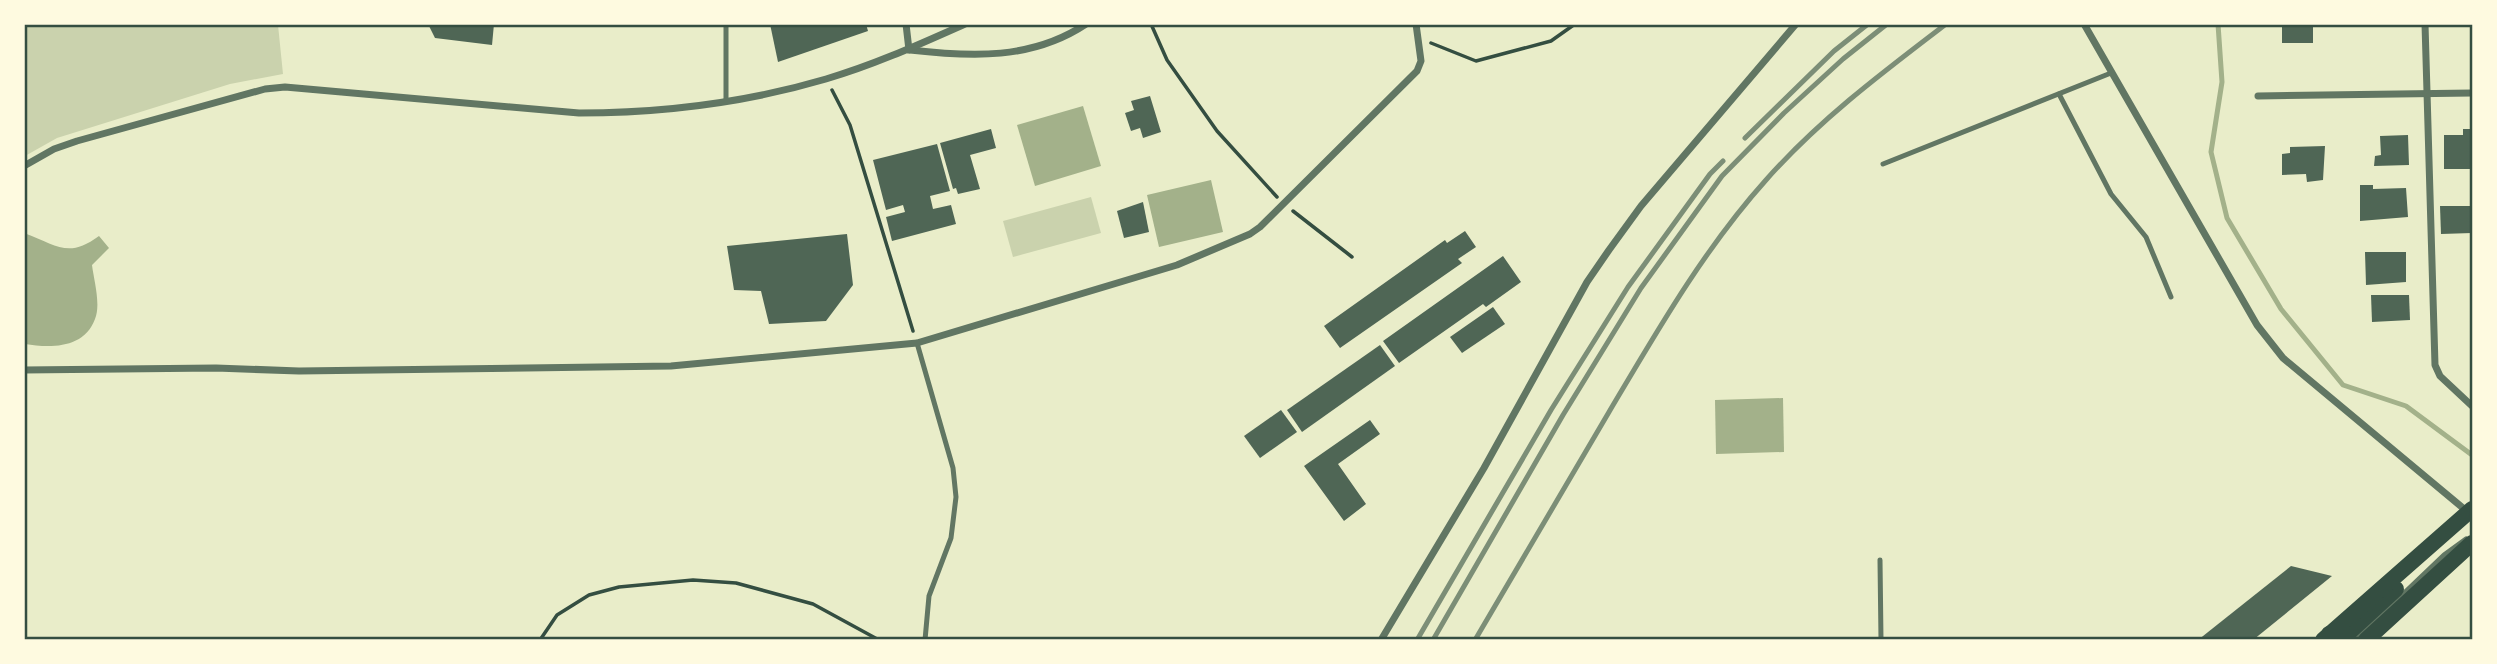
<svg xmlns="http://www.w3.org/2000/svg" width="2497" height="664" font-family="Figtree,sans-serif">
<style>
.green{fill:#cad2ad}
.water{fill:#a3b18a}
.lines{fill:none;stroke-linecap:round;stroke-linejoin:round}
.stream{stroke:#a3b18a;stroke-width:5}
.building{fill:#4f6655}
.path{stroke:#344e41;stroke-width:3.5}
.service{stroke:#617663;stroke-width:5}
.minor{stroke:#617663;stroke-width:7}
.primary{stroke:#344e41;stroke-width:16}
.rail{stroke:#7c8e77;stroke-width:5}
.neatline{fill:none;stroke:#344e41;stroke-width:2.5}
</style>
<rect width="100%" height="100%" fill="#e9edc9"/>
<g class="green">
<path d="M25 24 278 25 283 74 230 84 57 138 25 156Z"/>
<path d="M1091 197 1101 233 1013 257 1003 221Z"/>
</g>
<g class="water">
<path d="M1083 106 1101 166 1035 186 1017 125Z"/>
<path d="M1211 180 1223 232 1159 247 1147 195Z"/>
<path d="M24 233C57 245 68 259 99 236L109 248 92 265C94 281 101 304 95 319 84 349 50 348 25 344Z"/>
<path d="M1783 398 1784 452 1716 454 1715 400Z"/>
</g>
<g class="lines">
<path class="stream" d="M2218 24 2222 82 2211 152 2227 218 2281 309 2343 385 2406 406 2472 455"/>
</g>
<g class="building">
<path d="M428 24H494L492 45 435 38Z"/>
<path d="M770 24H866L868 31 778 62Z"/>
<rect x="2282" y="24" width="31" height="19"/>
<path d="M1150 96 1161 132 1143 138 1140 128 1131 131 1125 113 1134 110 1131 101Z"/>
<path d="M991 129 996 148 970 155 980 189 958 194 956 188 953 189 940 143Z"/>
<path d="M2463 129H2472V169H2444V135H2463Z"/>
<path d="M2408 135 2409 165 2374 166 2375 156 2381 155 2380 136Z"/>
<path d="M937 144 950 191 930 196 933 209 951 205 956 224 892 241 886 217 905 212 903 205 886 210 873 160Z"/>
<path d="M2325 146 2323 180 2307 182 2306 174 2282 175V154L2290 153V147Z"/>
<path d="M2360 185H2373V189L2406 188 2408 217 2360 221Z"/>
<path d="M1143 202 1149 232 1124 238 1117 211Z"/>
<path d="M2440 206H2472V233L2441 234Z"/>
<path d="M1465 231 1476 247 1458 259 1462 263 1340 348 1324 326 1445 240 1447 243Z"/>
<path d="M847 234 853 285 826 321 769 324 761 291 734 290 727 246Z"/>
<path d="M2365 252H2406V282L2366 285Z"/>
<path d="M1503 256 1521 282 1486 307 1483 304 1399 363 1383 341Z"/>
<path d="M2371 295H2409L2410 320 2372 322Z"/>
<path d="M1493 307 1505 324 1462 353 1450 337Z"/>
<path d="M1380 345 1395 366 1302 432 1287 410Z"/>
<path d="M1281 410 1297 432 1260 458 1244 436Z"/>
<path d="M1370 420 1380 434 1338 464 1366 504 1344 521 1304 466Z"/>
<path d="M2291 566 2332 576 2253 640H2198Z"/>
</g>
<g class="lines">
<g class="path">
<path d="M1151 24 1167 60 1217 131 1277 197"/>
<path d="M1431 43 1476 61 1551 41 1575 24"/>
<path d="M832 90 850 125 913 331"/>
<path d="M1293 211 1352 257"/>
<path d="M540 640 557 615 589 595 619 587 693 580 736 583 813 604 879 640"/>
</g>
<g class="service">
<path d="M726 24V101"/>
<path d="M2059 94 2111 194 2146 237 2171 297"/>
<path d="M1883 164 2111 73"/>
<path d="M917 343 953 468 956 497 951 538 929 596 925 640"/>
<path d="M1880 560 1881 640"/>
<path d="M2355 640 2444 555 2466 539"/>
</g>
<g class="minor">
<path d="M906 24 909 50"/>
<path d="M2084 24 2257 325 2283 358 2469 513"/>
<path d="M2425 24 2435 365 2440 376 2472 406"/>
<path d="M910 50C971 57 1032 60 1086 24"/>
<path d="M2258 96 2472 93"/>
<path d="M24 166 54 149 77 141 265 89 285 87 579 113C661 113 748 102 826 79 874 65 920 44 965 24"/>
<path d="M24 370 216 368 299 371 671 366 917 343 1177 265 1250 234 1260 227 1417 71 1421 61 1416 24"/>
<path d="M1381 640 1484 468 1587 282 1609 250 1641 206 1796 24"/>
</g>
<g class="primary">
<path d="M2329 634 2346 635 2396 589"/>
<path d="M2323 640 2472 509"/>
<path d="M2366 640 2472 543"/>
</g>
<g class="rail">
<path d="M1745 138 1834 51 1868 24"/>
<path d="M1417 640 1551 410 1628 287 1710 174 1723 161"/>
<path d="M1433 640 1563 415 1641 288 1722 176 1784 113 1843 59 1887 24"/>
<path d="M1475 640C1520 564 1565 488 1609 412 1657 331 1704 249 1766 180 1819 120 1883 72 1946 24"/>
</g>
</g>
<rect width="2497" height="664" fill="none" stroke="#fefae0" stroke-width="52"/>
<rect x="26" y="26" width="2445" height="612" class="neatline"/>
</svg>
